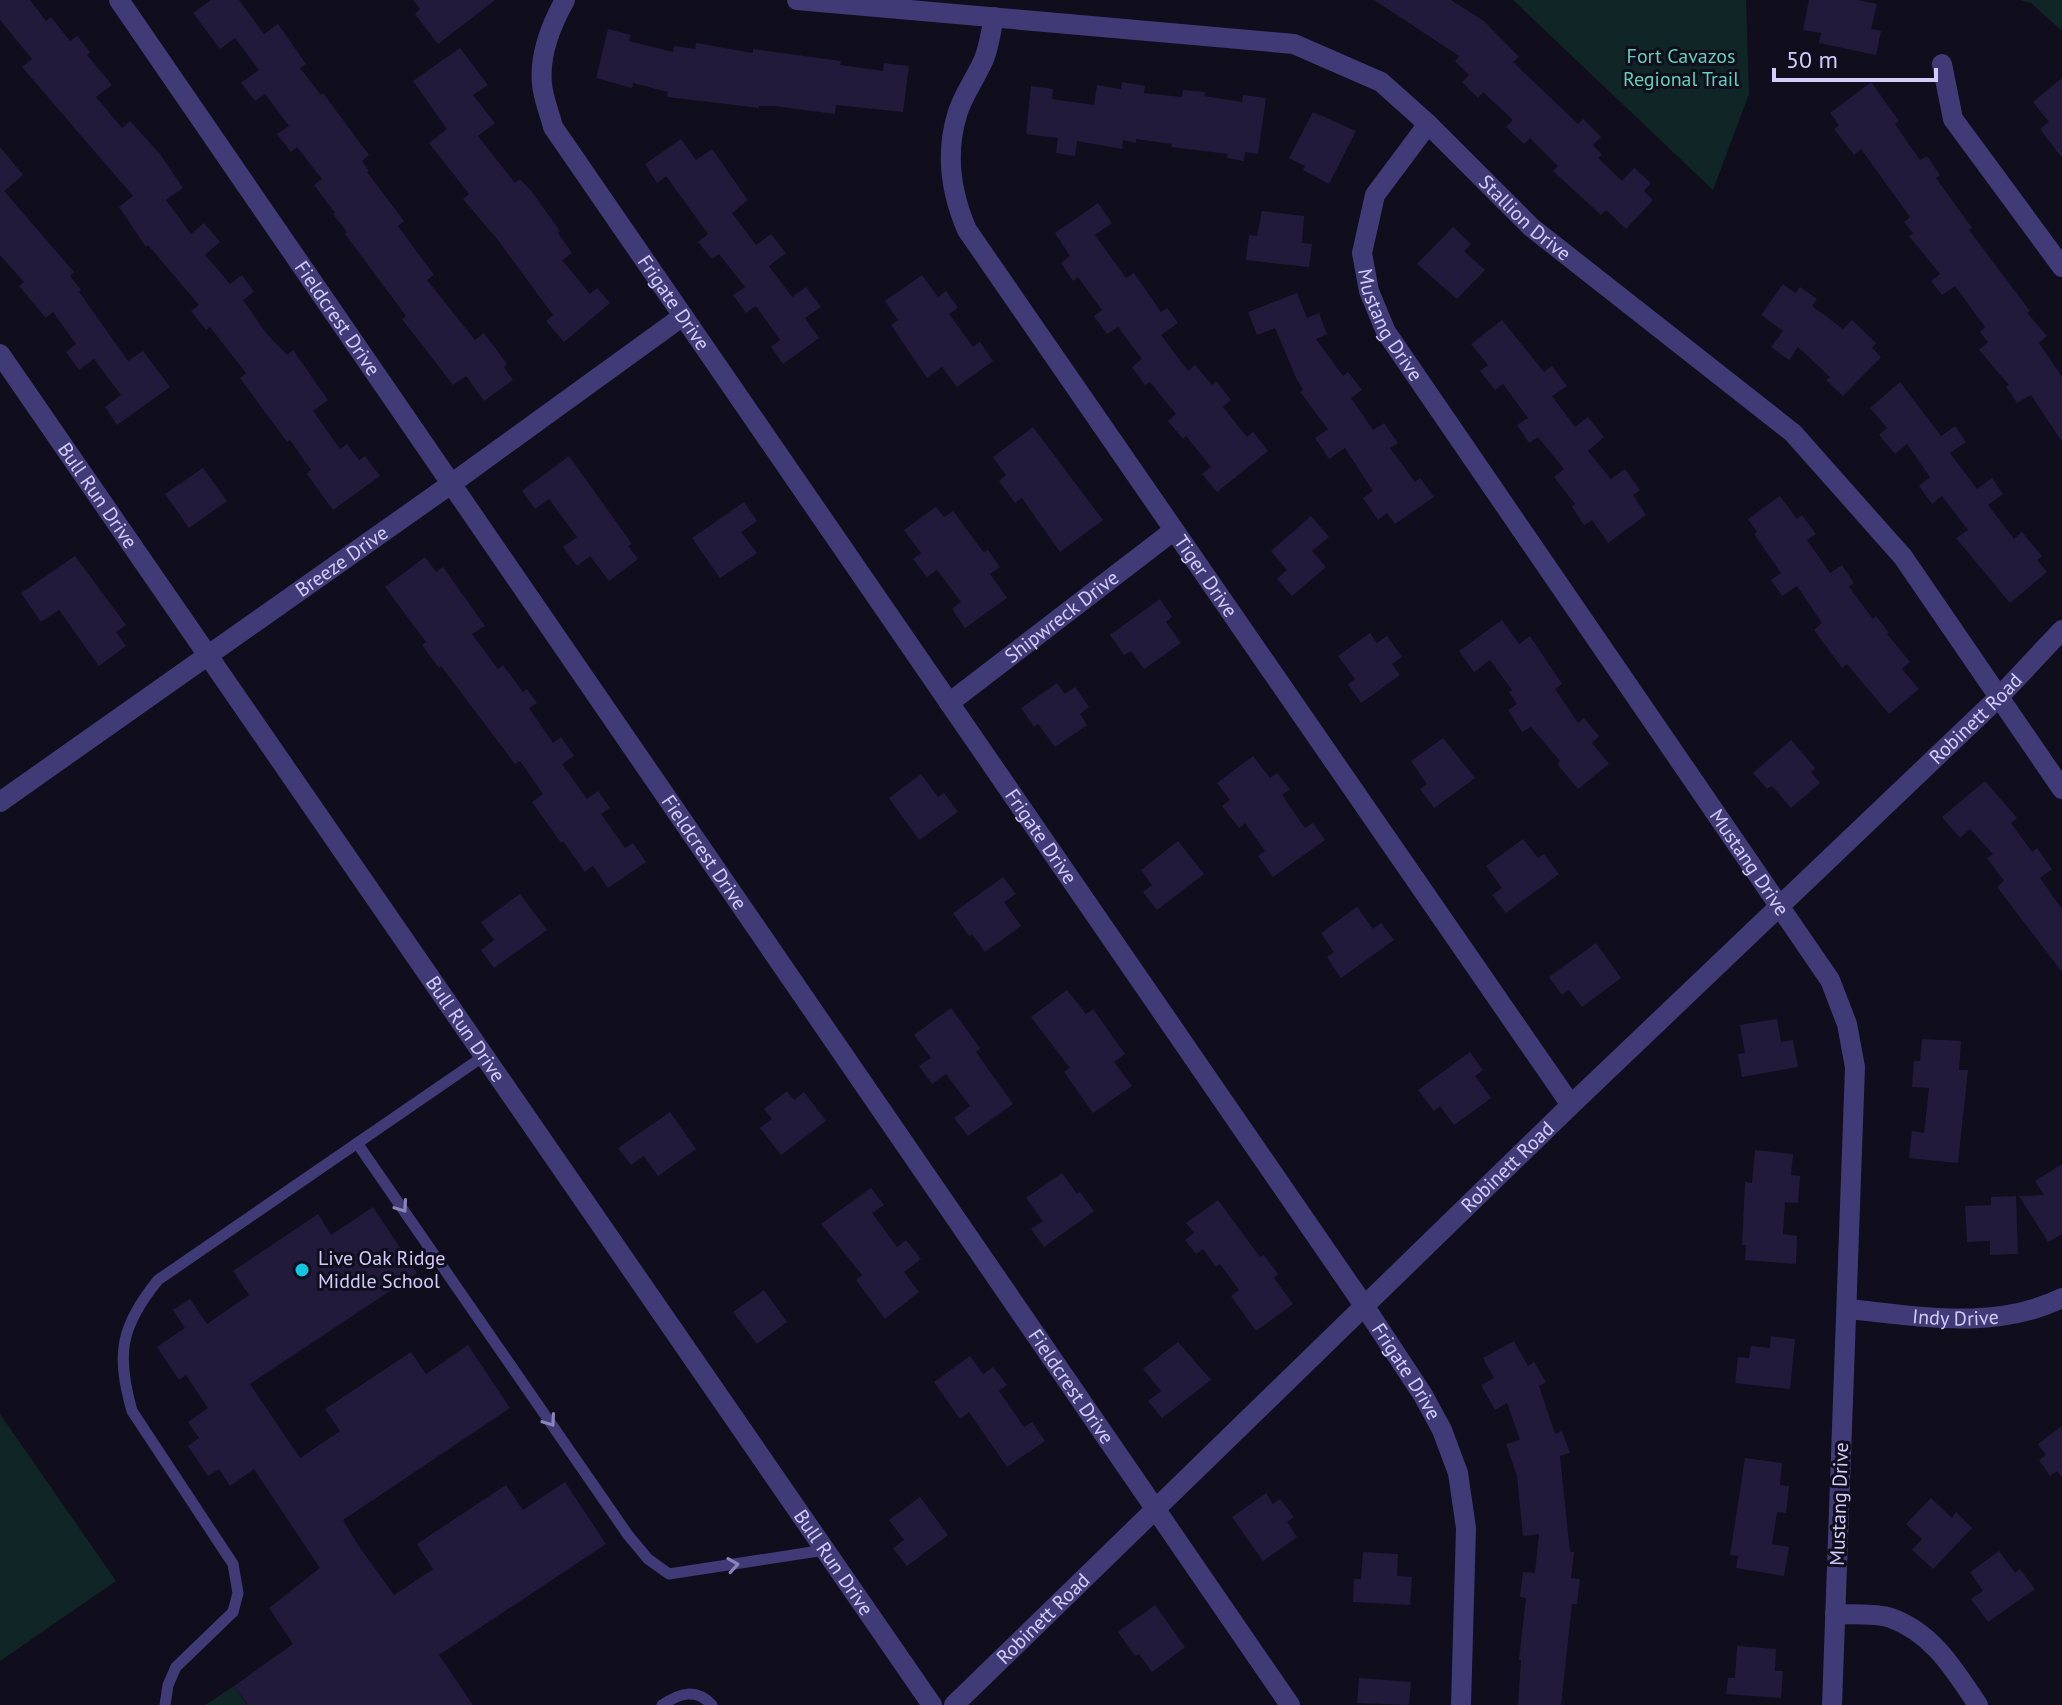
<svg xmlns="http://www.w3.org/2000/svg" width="2062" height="1705" font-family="'PT Sans',sans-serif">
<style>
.green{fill:#102525}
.building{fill:#221a3b}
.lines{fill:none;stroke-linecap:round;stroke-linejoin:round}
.service{stroke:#403b77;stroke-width:11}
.minor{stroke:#403b77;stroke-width:20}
.tertiary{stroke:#403b77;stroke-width:20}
.oneway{stroke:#8a84b9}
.poi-dot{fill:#12c6e1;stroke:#100d1c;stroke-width:3}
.labels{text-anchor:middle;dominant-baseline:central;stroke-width:6;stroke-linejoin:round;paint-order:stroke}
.park-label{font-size:20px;fill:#5fd4ba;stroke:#100d1c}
.street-label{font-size:20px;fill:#d3ccfb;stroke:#100d1c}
.poi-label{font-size:20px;fill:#d3ccfb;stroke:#100d1c;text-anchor:start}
</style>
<rect width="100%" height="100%" fill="#100d1c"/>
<g class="green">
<path d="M1513 0H1746L1749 94 1713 190Z"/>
<path d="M2020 0H2062V31L2031 3Z"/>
<path d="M0 1414 116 1581 0 1661Z"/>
<path d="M234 1686 247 1705H205Z"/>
</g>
<g class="building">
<path d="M0 0H30L46 21 51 17 70 41 77 36 90 52 87 55 112 85 96 97 122 128 130 121 160 154 183 188 166 200 191 234 204 223 220 242 205 255 230 284 242 275 254 292 243 300 266 333 287 355 293 350 328 400 313 411 340 449 347 444 359 460 365 456 380 476 333 510 307 474 311 470 290 440 287 442 240 378 246 373 210 327 206 330 191 311 199 305 148 245 146 247 119 207 133 196 22 67 32 59 0 20Z"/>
<path d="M211 0H239L264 34 278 24 306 64 300 68 321 95 323 93 369 155 362 161 369 171 367 172 404 221 398 226 434 275 427 280 475 340 484 333 507 364 504 367 513 380 484 401 466 376 453 385 402 319 406 316 345 234 347 232 333 214 335 213 314 185 322 179 297 147 291 152 277 134 289 126 265 94 255 101 241 83 259 70 235 38 220 49 193 13Z"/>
<path d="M413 0H495L438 44 415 14 420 9Z"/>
<path d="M1374 0H1451L1484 21 1519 57 1513 62 1578 124 1583 119 1601 137 1593 145 1602 155 1598 158 1622 181 1634 168 1651 183 1644 191 1653 200 1626 229 1606 210 1601 215 1553 171 1558 166 1530 138 1524 144 1506 127 1513 120 1483 92 1478 98 1462 82 1469 75 1455 61 1459 56Z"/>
<path d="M1809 0H1858L1877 4 1871 29 1881 31 1876 55 1819 43 1821 33 1803 30Z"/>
<path d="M608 29 631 35 629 41 673 52 674 46 695 49 696 43 753 53V49L841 61 840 65 883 71 884 63 909 66 903 112 836 105 835 114 774 106H759V108L667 97 668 92 633 83 632 88 596 78Z"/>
<path d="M460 48 488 85 473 95 495 123 478 136 515 183 520 179 532 192 560 231 558 233 572 253 562 260 590 294 597 288 610 303 564 342 546 321 553 315 497 239 463 199 469 194 429 143 447 129 413 81Z"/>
<path d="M2062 78V158L2040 129 2049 122 2033 102Z"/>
<path d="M1122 82 1145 86 1144 93 1182 97 1183 90 1205 92 1204 96 1242 102 1243 95 1266 98 1258 154 1245 152 1244 161 1227 158 1228 154 1171 147 1172 144 1136 139V143L1123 140 1122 149 1077 141 1075 156 1056 153 1058 138 1026 134 1031 86 1053 89 1052 99 1094 105 1097 85 1121 89Z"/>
<path d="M1871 82 1899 121 1895 124 1920 160 1927 156 1940 175 1936 178 1972 228 1969 230 2030 311 2027 313 2047 336 2039 343 2062 377V442L2031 395 2017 403 2006 387 2009 385 1979 350 1988 342 1980 332 1985 327 1955 286 1942 295 1931 281 1940 274 1909 236 1913 233 1904 222 1910 217 1861 149 1854 155 1834 129 1839 125 1830 113Z"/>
<path d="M1313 112 1356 131 1329 184 1303 170 1305 166 1289 158Z"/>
<path d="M681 139 696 160 712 149 748 200 732 213 756 245 771 234 786 253 769 266 792 297 806 287 821 307 805 318 819 338 783 364 771 347 780 340 756 306 746 313 733 295 745 287 719 254 712 259 698 242 708 234 666 176 657 183 645 164Z"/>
<path d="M0 147 23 175 4 191 74 272 70 276 81 290 79 292 128 361 143 351 170 387 117 425 105 407 121 395 94 359 79 370 66 352 76 344 53 312 46 318 19 286 24 282 0 255Z"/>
<path d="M1098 203 1112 223 1095 235 1126 278 1134 273 1161 312 1167 308 1178 323 1161 335 1188 371 1195 365 1212 385 1216 381 1231 400 1223 407 1247 437 1253 432 1268 451 1217 492 1202 474 1211 467 1186 436 1183 439 1168 421 1176 414 1150 382 1145 385 1132 367 1142 359 1118 327 1107 334 1094 316 1102 310 1078 277 1073 281 1061 263 1070 256 1055 233Z"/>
<path d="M1262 211 1304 216 1302 243 1312 244 1309 267 1246 260 1249 235 1257 236Z"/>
<path d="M1453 227 1471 244 1464 251 1485 270 1457 299 1417 264Z"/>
<path d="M922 275 938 297 946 291 958 308 949 314 973 347 980 342 993 361 957 387 942 367 927 378 891 325 898 320 885 301Z"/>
<path d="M1783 284 1795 293 1800 287 1817 299 1812 306 1843 329 1852 320 1876 343 1872 348 1881 357 1843 396 1826 380 1830 377 1798 347 1789 360 1771 347 1783 331 1761 315Z"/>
<path d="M1297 293 1307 318 1319 313 1327 334 1316 339 1343 376 1348 372 1362 390 1351 398 1373 430 1384 423 1398 443 1390 448 1415 482 1420 478 1434 497 1395 524 1387 513 1378 520 1363 498 1373 491 1345 448 1329 459 1315 438 1328 429 1300 392 1303 389 1297 380 1275 328 1257 335 1248 312Z"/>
<path d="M1502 320 1544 372 1552 366 1567 386 1552 396 1575 427 1588 417 1604 437 1588 451 1611 479 1625 469 1640 490 1633 495 1646 515 1608 543 1592 520 1584 525 1572 507 1575 504 1554 477 1564 469 1538 437 1529 443 1517 425 1528 418 1503 384 1495 390 1480 371 1488 365 1471 344Z"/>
<path d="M1900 382 1941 436 1955 426 1966 442 1950 453 1977 489 1992 478 2003 494 1988 505 2014 539 2022 532 2042 556 2037 560 2047 572 2010 603 1956 538 1968 530 1942 496 1932 504 1919 486 1930 477 1907 444 1895 454 1879 435 1887 428 1870 408Z"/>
<path d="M1033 427 1103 520 1060 552 1022 498 1015 503 999 481 1006 475 993 457Z"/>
<path d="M569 456 632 544 628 546 638 559 609 581 590 556 577 566 563 547 577 537 549 499 535 509 522 491Z"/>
<path d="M203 468 227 501 189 528 165 494Z"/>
<path d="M1780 496 1797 519 1802 515 1816 534 1807 540 1830 573 1842 565 1854 583 1849 587 1873 619 1876 616 1889 633 1887 634 1910 662 1902 669 1919 689 1889 714 1847 664 1842 668 1814 630 1822 623 1797 586 1782 596 1771 580 1781 573 1754 534 1757 532 1748 519Z"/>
<path d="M744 502 757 521 741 532 757 553 720 578 692 538Z"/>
<path d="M936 507 944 517 953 511 984 553 988 550 1000 567 990 574 1007 598 965 628 952 609 961 602 937 570 927 577 913 559 921 553 904 530Z"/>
<path d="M1311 516 1329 537 1312 551 1326 567 1292 596 1277 579 1287 570 1271 551Z"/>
<path d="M75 556 126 625 116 632 126 646 99 666 59 610 41 622 21 593Z"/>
<path d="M425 557 436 572 443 567 485 626 472 634 498 669 503 665 523 692 527 689 537 703 529 708 553 743 561 737 574 756 562 764 587 799 598 791 610 808 601 814 625 848 633 843 646 862 608 888 593 866 585 872 563 841 561 843 532 802 543 794 520 761 515 764 441 666 439 668 422 645 426 642 385 587Z"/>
<path d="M1160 599 1172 617 1166 622 1181 643 1144 669 1131 651 1124 655 1110 635Z"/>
<path d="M1502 620 1519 644 1530 636 1562 684 1555 689 1578 723 1584 718 1599 736 1592 743 1609 764 1578 789 1557 764 1560 761 1531 727 1522 732 1508 710 1517 704 1509 692 1512 690 1490 660 1474 672 1459 651Z"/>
<path d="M1370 633 1377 643 1387 636 1402 657 1392 664 1400 675 1361 703 1348 684 1355 679 1338 656Z"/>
<path d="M1057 683 1065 694 1075 687 1089 707 1080 714 1087 725 1055 747 1038 724 1034 727 1021 708Z"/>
<path d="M1443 738 1475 778 1434 808 1420 789 1427 784 1411 761Z"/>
<path d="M1791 740 1815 768 1811 772 1820 783 1791 808 1772 786 1767 789 1753 773Z"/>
<path d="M1253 756 1270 778 1277 773 1290 789 1282 795 1305 828 1313 823 1325 840 1273 877 1258 856 1265 851 1245 823 1239 828 1222 806 1230 800 1217 783Z"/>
<path d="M921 774 938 797 944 793 958 812 919 840 889 798Z"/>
<path d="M1985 781 2017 818 2011 823 2032 852 2037 848 2052 869 2040 878 2062 909V972L1997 887 2004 881 1987 858 1993 854 1970 829 1960 838 1942 817Z"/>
<path d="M1523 839 1538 858 1544 854 1559 874 1506 913 1492 895 1502 888 1486 866Z"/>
<path d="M1178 841 1204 874 1157 910 1143 892 1152 885 1141 870Z"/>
<path d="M1003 877 1016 894 1004 902 1021 926 985 952 972 934 969 936 953 913Z"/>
<path d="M520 894 547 930 494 968 481 950 494 940 481 922Z"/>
<path d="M1357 907 1373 929 1381 923 1394 940 1341 978 1327 957 1334 952 1321 933Z"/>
<path d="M1596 943 1621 978 1582 1007 1569 990 1562 995 1549 977Z"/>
<path d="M1067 990 1086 1014 1093 1009 1125 1054 1114 1062 1132 1086 1093 1113 1064 1072 1070 1068 1031 1017Z"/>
<path d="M951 1008 980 1048 976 1052 1013 1104 968 1136 954 1118 970 1106 946 1074 932 1084 919 1066 931 1058 914 1035Z"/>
<path d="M1777 1019 1781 1042 1793 1040 1798 1067 1742 1077 1738 1054 1745 1053 1740 1025Z"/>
<path d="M1922 1039 1961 1041 1959 1070H1968L1958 1163 1909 1158 1912 1131 1924 1133 1929 1088 1912 1087 1914 1061H1920Z"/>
<path d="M1470 1052 1483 1070 1475 1076 1491 1098 1454 1125 1440 1106 1434 1111 1418 1090Z"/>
<path d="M787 1091 794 1100 804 1092 826 1121 781 1155 760 1128 772 1119 764 1109Z"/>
<path d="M670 1112 696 1149 658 1176 644 1156 631 1165 618 1148Z"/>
<path d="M1755 1150 1793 1154 1791 1175 1800 1176 1798 1203 1785 1202 1783 1234 1797 1236 1796 1264 1745 1260 1746 1245H1742L1745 1182 1752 1183Z"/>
<path d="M2062 1164V1234L2048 1242 2019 1196 2044 1195 2035 1181Z"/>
<path d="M1062 1173 1077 1194 1080 1192 1094 1211 1044 1247 1031 1229 1043 1221 1026 1198Z"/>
<path d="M871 1188 884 1205 872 1213 897 1247 906 1240 921 1259 904 1272 919 1292 885 1319 856 1280 862 1275 821 1224Z"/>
<path d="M2016 1196 2018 1254 1990 1255V1241L1967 1242 1965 1206 1991 1205V1197Z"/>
<path d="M1218 1200 1260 1257 1264 1255 1278 1274 1274 1278 1293 1304 1256 1331 1231 1296 1239 1290 1220 1264 1216 1267 1203 1249 1196 1254 1185 1240 1194 1233 1186 1223Z"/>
<path d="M373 1207 417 1273 250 1384 300 1458 340 1431 325 1409 411 1352 426 1374 468 1345 510 1408 343 1520 358 1545 394 1595 433 1569 417 1544 506 1485 523 1510 565 1482 606 1544 439 1655 473 1705H248L234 1686 293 1644 269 1608 320 1568 254 1469 230 1486 219 1469 208 1476 188 1446 199 1438 188 1422 208 1408 186 1375 179 1380 157 1347 185 1328 173 1310 190 1299 207 1324 249 1295 233 1271 318 1214 331 1235Z"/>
<path d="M764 1290 787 1322 757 1344 733 1312Z"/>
<path d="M1771 1336 1795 1339 1790 1389 1735 1383 1738 1357 1749 1358 1751 1346 1770 1348Z"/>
<path d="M1514 1341 1528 1366 1534 1362 1546 1382 1539 1386 1555 1434 1562 1431 1570 1453 1560 1456 1570 1552H1574L1571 1578 1580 1579 1577 1604H1572L1561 1705H1518L1521 1660H1519L1526 1598 1520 1597 1523 1572 1535 1573 1539 1534 1523 1536 1517 1476 1506 1444 1520 1440 1507 1403 1495 1410 1481 1385 1494 1378 1483 1358Z"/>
<path d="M1178 1342 1211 1380 1162 1418 1148 1401 1161 1391 1143 1369Z"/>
<path d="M970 1356 983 1374 993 1367 1007 1385 999 1391 1024 1427 1032 1422 1045 1441 1007 1467 969 1412 960 1419 934 1382Z"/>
<path d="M2062 1426V1478L2057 1471 2050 1476 2039 1460 2046 1455 2038 1444Z"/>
<path d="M1745 1458 1782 1463 1780 1485 1789 1486 1786 1513 1777 1512 1772 1544 1789 1547 1784 1576 1736 1568 1738 1556 1730 1555Z"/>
<path d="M1266 1493 1273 1504 1280 1499 1294 1517 1287 1522 1297 1537 1263 1561 1232 1517Z"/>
<path d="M920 1497 948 1535 907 1566 893 1548 904 1540 889 1520Z"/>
<path d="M1931 1498 1952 1518 1956 1512 1972 1528 1933 1569 1912 1550 1922 1539 1906 1524Z"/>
<path d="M1999 1551 2015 1573 2020 1569 2035 1589 1988 1622 1971 1599 1983 1591 1970 1572Z"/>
<path d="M1363 1552 1398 1554 1397 1576 1412 1577 1410 1605 1353 1602 1354 1579H1361Z"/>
<path d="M1155 1605 1185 1647 1152 1672 1139 1654 1135 1656 1118 1632Z"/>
<path d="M1737 1646 1776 1649 1775 1671H1783L1781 1698 1726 1694 1728 1678H1735Z"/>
<path d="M1359 1678 1411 1682 1409 1705 1357 1703Z"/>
</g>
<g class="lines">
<g class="service">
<path d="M357 1143 628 1535 648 1559 669 1574 825 1550"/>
<path d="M165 1705 168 1685 176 1667 233 1612 238 1593 233 1564 132 1411C116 1354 120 1327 158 1280L484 1056"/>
<path d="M662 1705C680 1693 696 1688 712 1705"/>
</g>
<g class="minor">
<path id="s1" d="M119 0 1290 1705"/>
<path id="s2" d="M565 0C551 25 539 55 542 84 543 98 550 114 553 127L1365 1307 1423 1395 1442 1430 1458 1473 1466 1528 1461 1705"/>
<path id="s3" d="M797 0 1294 44 1381 82 1428 124 1531 227 1793 433 1903 557 2062 789"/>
<path id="s4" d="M994 17C991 31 989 47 984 59 976 78 962 96 957 115 945 155 951 193 967 230L1571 1105"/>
<path d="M1942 64 1953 119 2062 267"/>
<path id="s5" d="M1428 124 1375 195 1362 253 1369 291 1386 332 1830 980 1847 1024 1855 1067 1832 1705"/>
<path id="s6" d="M0 354 932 1705"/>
<path id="s7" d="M949 703 1173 531"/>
<path id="s8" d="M0 802 451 484 683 316"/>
<path id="s9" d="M1848 1309C1918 1316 1995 1331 2062 1298"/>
<path d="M1835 1614C1852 1615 1875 1613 1891 1618 1933 1633 1955 1671 1978 1705"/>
</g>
<path class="tertiary" id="s10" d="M954 1705 1571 1105 1999 697 2062 630"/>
</g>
<defs><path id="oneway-chevron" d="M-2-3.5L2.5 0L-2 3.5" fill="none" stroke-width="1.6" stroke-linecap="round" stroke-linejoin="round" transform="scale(2)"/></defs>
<g class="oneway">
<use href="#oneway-chevron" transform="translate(402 1207) rotate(55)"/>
<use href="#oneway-chevron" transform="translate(550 1421) rotate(55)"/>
<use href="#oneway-chevron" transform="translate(733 1565) rotate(-9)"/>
</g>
<circle class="poi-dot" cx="302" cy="1270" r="8"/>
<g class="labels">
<g class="park-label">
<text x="1681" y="56">Fort Cavazos<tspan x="1681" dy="23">Regional Trail</tspan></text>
</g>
<g class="street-label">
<text stroke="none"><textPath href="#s3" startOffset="792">Stallion Drive</textPath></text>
<text stroke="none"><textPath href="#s2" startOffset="346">Frigate Drive</textPath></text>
<text stroke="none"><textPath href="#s1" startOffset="386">Fieldcrest Drive</textPath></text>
<text stroke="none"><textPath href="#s5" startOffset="226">Mustang Drive</textPath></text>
<text stroke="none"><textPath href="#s6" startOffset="172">Bull Run Drive</textPath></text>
<text stroke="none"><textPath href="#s8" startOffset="418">Breeze Drive</textPath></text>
<text stroke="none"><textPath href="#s4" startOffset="644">Tiger Drive</textPath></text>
<text stroke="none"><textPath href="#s7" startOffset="142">Shipwreck Drive</textPath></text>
<text stroke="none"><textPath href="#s10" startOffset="1420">Robinett Road</textPath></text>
<text stroke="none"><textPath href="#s2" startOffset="994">Frigate Drive</textPath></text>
<text stroke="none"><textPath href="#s1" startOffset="1034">Fieldcrest Drive</textPath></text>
<text stroke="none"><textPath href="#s5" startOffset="874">Mustang Drive</textPath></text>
<text stroke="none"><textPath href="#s6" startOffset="820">Bull Run Drive</textPath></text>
<text stroke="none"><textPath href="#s10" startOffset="772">Robinett Road</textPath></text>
<text stroke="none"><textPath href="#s9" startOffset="108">Indy Drive</textPath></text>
<text stroke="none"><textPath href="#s2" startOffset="1642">Frigate Drive</textPath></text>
<text stroke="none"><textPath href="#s1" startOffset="1682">Fieldcrest Drive</textPath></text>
<text transform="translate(1839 1504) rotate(-88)">Mustang Drive</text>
<text stroke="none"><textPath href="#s6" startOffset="1468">Bull Run Drive</textPath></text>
<text stroke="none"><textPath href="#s10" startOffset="124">Robinett Road</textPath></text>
</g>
<g class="poi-label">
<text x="318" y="1258">Live Oak Ridge<tspan x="318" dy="23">Middle School</tspan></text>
</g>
</g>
<path d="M1774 68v12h162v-12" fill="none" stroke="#d3ccfb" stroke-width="4"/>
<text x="1786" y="68" font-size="24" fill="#d3ccfb" stroke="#100d1c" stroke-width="6" paint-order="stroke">50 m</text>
</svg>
